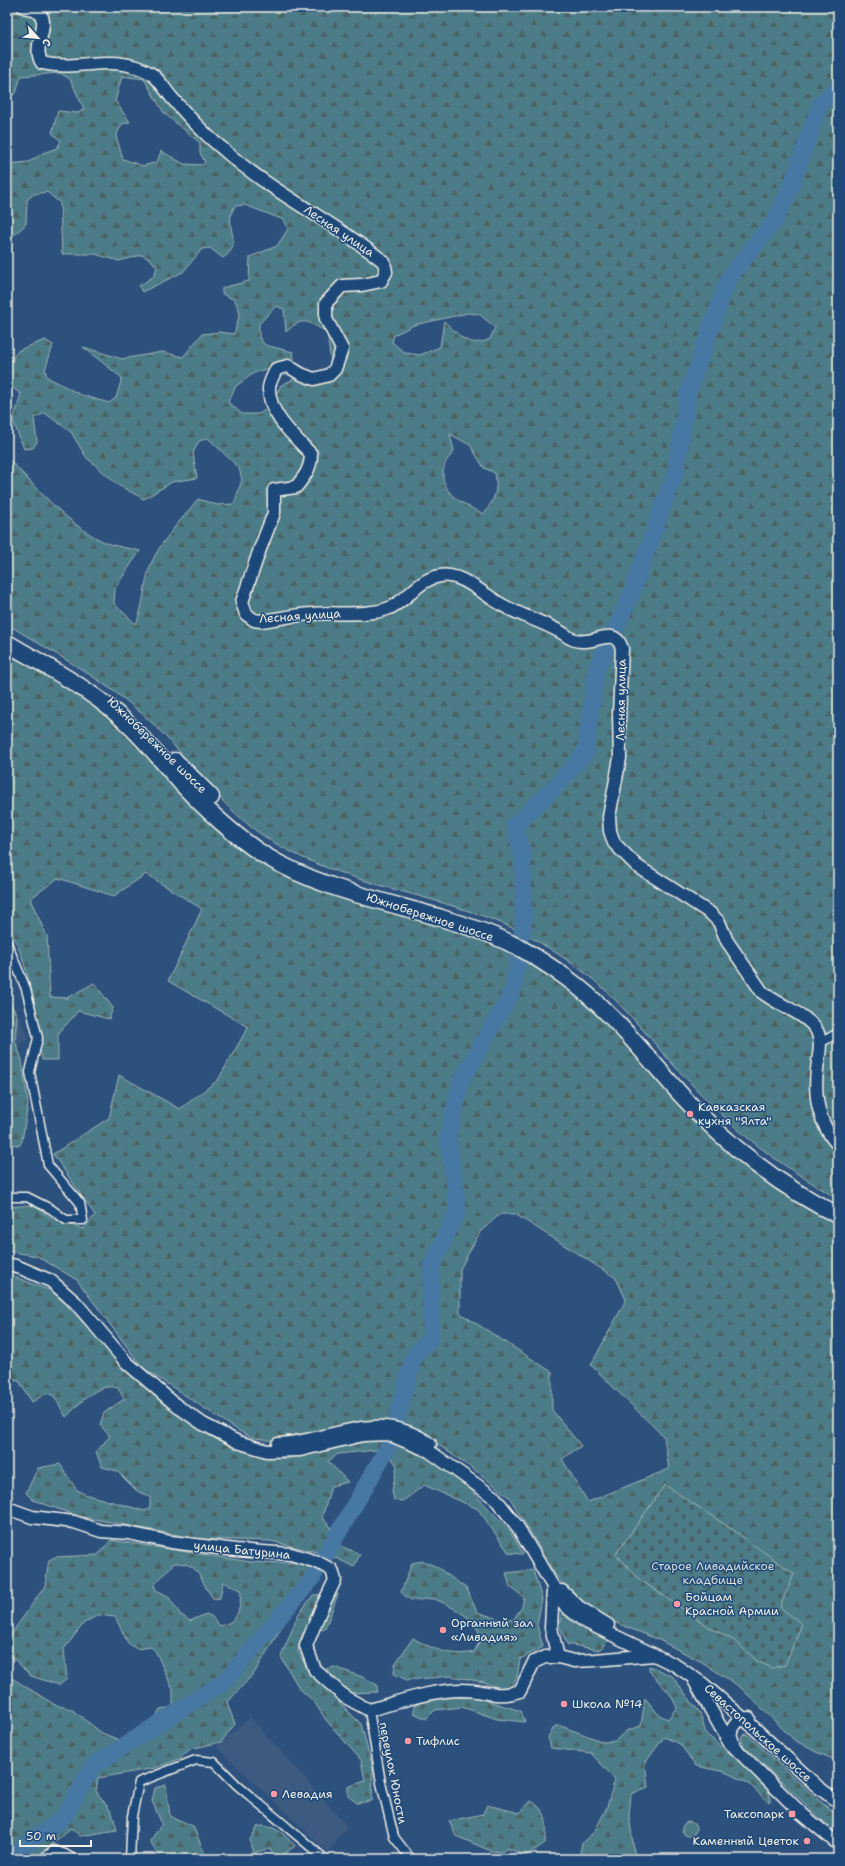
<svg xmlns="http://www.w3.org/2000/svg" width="845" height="1866" font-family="'Shantell Sans',sans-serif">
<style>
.built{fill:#3e5a80}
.grass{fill:url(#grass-tufts);stroke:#a0b6b8}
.forest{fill:url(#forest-firs);stroke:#a0b6b8;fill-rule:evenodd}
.cemetery{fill:url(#cemetery-stones);stroke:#a0b6b8}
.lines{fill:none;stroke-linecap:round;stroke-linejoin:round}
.river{stroke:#4678a3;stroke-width:17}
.street-casing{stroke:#f4f1e8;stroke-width:11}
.secondary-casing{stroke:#f4f1e8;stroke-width:15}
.highway-casing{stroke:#f4f1e8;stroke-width:19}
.street{stroke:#1f4a7a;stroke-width:8}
.secondary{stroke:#1f4a7a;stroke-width:12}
.highway{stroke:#1f4a7a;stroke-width:16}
.poi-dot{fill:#ff9aa2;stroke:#1f4a7a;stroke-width:1.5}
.labels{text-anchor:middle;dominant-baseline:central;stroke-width:3;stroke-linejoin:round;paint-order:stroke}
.street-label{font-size:12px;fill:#f4f1e8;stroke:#1f4a7a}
.poi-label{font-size:12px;fill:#f4f1e8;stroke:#1f4a7a;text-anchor:start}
.park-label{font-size:12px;fill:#dbdfd9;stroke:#1f4a7a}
</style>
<defs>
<pattern id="grass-tufts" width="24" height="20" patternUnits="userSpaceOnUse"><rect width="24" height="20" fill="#4c7c87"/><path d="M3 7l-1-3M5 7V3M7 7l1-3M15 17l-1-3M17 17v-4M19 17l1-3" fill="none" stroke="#4a6266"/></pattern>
<pattern id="forest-firs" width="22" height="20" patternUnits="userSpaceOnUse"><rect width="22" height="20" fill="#4c7c87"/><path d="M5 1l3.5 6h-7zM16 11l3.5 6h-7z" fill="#4a6266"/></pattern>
<pattern id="cemetery-stones" width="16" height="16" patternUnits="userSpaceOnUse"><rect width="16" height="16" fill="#4c7c87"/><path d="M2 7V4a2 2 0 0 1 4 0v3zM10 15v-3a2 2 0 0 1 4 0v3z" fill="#4a6266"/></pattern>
</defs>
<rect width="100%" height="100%" fill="#2d517d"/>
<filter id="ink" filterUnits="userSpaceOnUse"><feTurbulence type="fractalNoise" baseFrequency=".025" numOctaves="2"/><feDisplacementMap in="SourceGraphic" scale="8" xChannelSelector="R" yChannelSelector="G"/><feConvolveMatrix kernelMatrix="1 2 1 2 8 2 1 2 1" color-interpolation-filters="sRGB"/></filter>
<g filter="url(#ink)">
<g class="built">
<path d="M7 992 29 1039 7 1050Z"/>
<path d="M250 1717 347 1826 328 1852 216 1747Z"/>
</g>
<circle class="grass" cx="689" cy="1829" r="7"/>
<g class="forest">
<path d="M7 7H838V1199C807 1180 776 1161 748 1138 723 1118 700 1093 678 1070 647 1036 618 997 581 970 556 952 530 935 501 923 426 892 343 884 273 842 220 810 192 760 148 719 107 681 55 654 7 624V457C34 485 70 528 107 543 117 547 129 548 140 551L115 588 114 604 136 624C145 604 143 583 151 564 159 543 184 517 198 499L217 505 234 504 242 480 239 468 208 438 199 441 193 453 197 478 172 482 144 499 118 485 86 457 71 432 45 413 34 418 37 442 33 448 24 449 13 421 21 394 7 384V365L19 350 45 340 53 345 45 370 47 377 81 395 109 403 116 398 122 378 83 347 122 359 162 352 183 357 202 334 219 332 234 334 240 313 235 300 222 294V288L249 281 250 257 277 246 288 229 284 220 245 205 235 206C221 227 246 243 223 258L210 248 202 249 183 272 142 292 139 286 154 276 157 267 151 260 142 255 119 261 95 254H62L60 203 47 192 34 194 27 200 26 224 7 242V164L29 162 43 153 57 148 61 141 52 133 58 111 78 113 84 109 70 79 60 73 21 76 16 93 7 98ZM122 76 144 79 164 113 200 143V153L205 162 203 165 184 164 161 151 157 162 143 166 123 159 116 136 122 124 130 122 115 101ZM276 306 284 309 286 332C304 315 307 322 327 332L331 363 321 381 298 377 281 385 269 407 259 414H242L228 402 236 386 254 373 294 359 293 352 265 345 259 337V324ZM468 313 479 314 495 327 490 339C468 349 459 335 444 321L440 347 420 355 405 353 392 342 394 335 414 325ZM450 434 470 445 484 468 495 473C498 492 495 498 484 514 465 505 437 493 444 467 445 461 451 456 454 451Z"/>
<path d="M7 647 60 679 127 728 254 857 494 940 572 987 664 1082 838 1219V1761L816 1752 794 1740 740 1687 702 1662 659 1640 604 1618 575 1598 555 1574 510 1498 479 1473 411 1426 385 1420 351 1425 274 1441 251 1437 239 1431 142 1367 77 1280 37 1256 7 1251V1207L33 1205 53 1219 83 1229 95 1215 53 1154 109 1118 119 1075 180 1109 218 1080 248 1027 168 981 202 909 146 874 114 896 58 878 30 899 47 936 50 997 67 998 94 983 113 1008 109 1019 78 1011 58 1034V1060H42C35 1015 31 964 7 924ZM500 1214H515L616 1278 626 1300 591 1365 664 1437 669 1469 588 1502 562 1459 581 1446 552 1410V1372L460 1313V1269L480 1232Z"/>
<path d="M8 998 17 1016 15 1041 22 1060 28 1104 22 1141 19 1146 10 1143 7 1140V999Z"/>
<path d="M7 1274 54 1292 135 1378 153 1390 177 1414 216 1439 245 1452 286 1459 370 1437 400 1439 426 1454 471 1490 510 1531 523 1554 509 1553 478 1509 424 1485 403 1501 394 1500 392 1491 397 1466 389 1454 376 1450 338 1454 328 1461 348 1482 331 1486 322 1518 331 1527 328 1541 360 1554 354 1567 332 1556 271 1541 199 1539 78 1516 33 1500 26 1493 38 1468 60 1464 76 1489 84 1494 145 1511 150 1508V1497L137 1491 117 1471 102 1467 96 1452 110 1436 100 1425 104 1413 124 1399 118 1388C97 1381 79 1405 66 1417L54 1396 47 1393 32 1402 19 1381 7 1380Z"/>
<path d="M111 1540 251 1562 303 1563 309 1567 307 1577 281 1628 255 1672 227 1703 235 1724 221 1742 190 1749 179 1759 155 1768 98 1778 96 1791 112 1813 117 1830 80 1836 71 1828 34 1859H7V1675L55 1705 71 1709 102 1733 129 1744 144 1739 160 1709 173 1707V1690L156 1652 151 1647 137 1649 128 1643 115 1617 98 1615 84 1623 64 1649 67 1679 59 1685 31 1676 7 1652V1640L45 1586 49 1560 55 1557 98 1555ZM174 1563C203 1563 198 1581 214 1599L220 1598 223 1582 241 1590C240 1609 240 1621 220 1626L211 1616 206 1614 190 1621 180 1614 168 1596 156 1590 154 1585Z"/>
<path d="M423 1561 437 1567 467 1589 477 1612 498 1619 513 1620 522 1607 524 1597 510 1587 506 1573 533 1570 542 1599 537 1625 543 1647 520 1659 517 1677 507 1691 484 1682 451 1676 407 1680 394 1674 395 1664 413 1638C432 1649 451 1657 474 1652L481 1639C479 1634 477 1626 473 1622 468 1616 441 1600 433 1599 420 1597 414 1607 401 1592L412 1563Z"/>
<path d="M338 1594 325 1629 302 1633 298 1651 308 1671 361 1724 373 1769 372 1801 357 1803 348 1796V1787L365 1781 361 1760 326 1720 315 1703 299 1688 281 1657 298 1615 313 1595Z"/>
<path d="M562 1613 577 1626 609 1640 599 1650 567 1644 559 1625Z"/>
<path d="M649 1666 672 1676 700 1713 706 1734 755 1774 768 1789 771 1799 769 1803 748 1783 725 1772 696 1766 680 1744 664 1737 645 1763 648 1787 631 1794 629 1815 635 1859H581L580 1853 582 1843 595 1831 607 1807 615 1779 591 1753 551 1748 548 1737 555 1726H561L604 1742 615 1741 626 1731 641 1726 645 1698 659 1715 668 1719 677 1707 670 1694 649 1671Z"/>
<path d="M335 1667 365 1678 377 1685V1692L348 1693 326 1669Z"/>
<path d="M474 1697 521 1711 525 1722 497 1719 462 1707 435 1710 426 1719 414 1713V1706L427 1698Z"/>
<path d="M747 1734 815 1797 838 1816V1832L823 1821 744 1746 741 1738 743 1735Z"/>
<path d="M166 1785 170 1816 193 1826 207 1859H161L150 1841 162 1824 152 1801 155 1788Z"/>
<path d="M531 1801C549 1812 547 1824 545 1843L526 1856 507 1848 502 1852 491 1851 456 1836 449 1821 483 1814 487 1805 520 1813Z"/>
<path d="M258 1826C277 1826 283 1833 295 1846L278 1859H275L270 1848 254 1853 250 1840Z"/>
</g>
<path class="cemetery" d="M665 1485 739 1534 794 1574 780 1607 802 1624 785 1665 772 1668 757 1661 735 1641 709 1627 639 1579 616 1554Z"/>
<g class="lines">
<g class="river">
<path d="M615 629 631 595 676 470 688 393 729 277 774 222 792 184 820 104 838 89"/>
<path d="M522 934 524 919 523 859 515 825 553 789 585 753 597 667 608 644"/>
<path d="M396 1422 414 1356 431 1337V1267L458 1210 448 1137 461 1081 513 990 519 954"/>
<path d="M325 1556 391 1442"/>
<path d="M7 1859 64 1817 93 1766 225 1681 311 1580 316 1571"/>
</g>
<defs>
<g id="street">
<path d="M7 943 26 989 38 1038 30 1072 48 1165 80 1203 83 1220H66L51 1209 27 1197H7"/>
<path d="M820 1043 836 1034 838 1032"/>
<path d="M369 1710 381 1783 394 1837 411 1859"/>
<path d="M43 1859 54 1850 65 1854 73 1859"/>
<path d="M130 1859 132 1816 139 1782 196 1760 214 1762 237 1785 325 1859"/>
</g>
<g id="secondary">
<path d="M24 7C63 14 28 43 42 63 79 72 111 52 150 73 158 77 165 90 172 98 188 116 204 134 223 149 272 193 333 221 384 262L386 272 381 281 362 285 342 286 326 303V319L342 349 335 369 329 375 314 379 301 374 288 366 276 369C274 375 268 384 269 390 270 416 294 436 311 454 311 468 305 476 296 487L274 490V513L260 549 242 602 246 614 254 620 261 621C278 619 294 615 311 614 333 612 367 616 387 609 407 602 418 579 440 576 446 575 452 576 458 578 474 584 489 598 504 606 523 617 545 622 564 634 569 638 575 641 581 641 597 643 614 626 622 648L619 714 620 758 609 817 610 831 614 843 637 866 710 913 719 922 727 941 762 992C777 1005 808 1014 817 1031 823 1044 818 1057 817 1070 814 1097 819 1125 838 1145"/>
<path d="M7 1264 16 1266 51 1281 76 1303 126 1362 177 1406 203 1424 238 1442 267 1451 300 1450 363 1435 388 1434 429 1451 495 1498 517 1526 564 1605 584 1621 675 1665 703 1684 751 1725 818 1787 838 1802"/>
<path d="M278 1444C334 1441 378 1407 430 1444"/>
<path d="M7 1508 32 1517 74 1522 101 1531 128 1533 171 1542 236 1550 291 1554 317 1562 332 1570 335 1580 321 1609 306 1646 315 1670 345 1697 369 1710C399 1702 431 1690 462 1690 485 1690 497 1699 520 1691L534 1662 545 1657H558L574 1661 595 1660 654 1655"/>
<path d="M555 1588 553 1589 551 1628 558 1657"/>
<path d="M562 1591 579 1607 608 1625"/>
<path d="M694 1680 729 1742 801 1813 838 1844"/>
<path d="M733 1743 730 1734C734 1725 738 1718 749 1718"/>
</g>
<g id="highway">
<path d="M7 643C51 669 98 693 134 730 151 747 166 766 182 784 203 807 237 838 264 855 316 887 379 900 438 917 464 925 491 933 516 946 532 954 548 965 564 976 610 1009 645 1055 683 1097 726 1144 780 1187 838 1215"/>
<path d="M175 761 211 797"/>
</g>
</defs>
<use href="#street" class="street-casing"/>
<use href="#secondary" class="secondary-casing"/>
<use href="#highway" class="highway-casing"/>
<use href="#street" class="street"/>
<use href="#secondary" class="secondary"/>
<use href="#highway" class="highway"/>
</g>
</g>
<g class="poi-dot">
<circle cx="690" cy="1114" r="4"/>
<circle cx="677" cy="1604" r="4"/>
<circle cx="443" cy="1630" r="4"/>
<circle cx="564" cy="1704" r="4"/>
<circle cx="408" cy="1741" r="4"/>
<circle cx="274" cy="1794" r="4"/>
<rect x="788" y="1810" width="8" height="8" rx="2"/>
<circle cx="807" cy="1841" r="4"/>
</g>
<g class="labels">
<g class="street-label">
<text transform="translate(339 231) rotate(34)">Лесная улица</text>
<text transform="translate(300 616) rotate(-4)">Лесная улица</text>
<text transform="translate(621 700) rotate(-89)">Лесная улица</text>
<text transform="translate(157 745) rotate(44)">Южнобережное шоссе</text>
<text transform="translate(430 917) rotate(18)">Южнобережное шоссе</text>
<text transform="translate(242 1550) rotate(6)">улица Батурина</text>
<text transform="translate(758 1733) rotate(42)">Севастопольское шоссе</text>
<text transform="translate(393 1773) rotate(79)">переулок Юности</text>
</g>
<g class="poi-label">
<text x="698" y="1107">Кавказская<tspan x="698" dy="14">кухня "Ялта"</tspan></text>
<text x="685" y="1597">Бойцам<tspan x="685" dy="14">Красной Армии</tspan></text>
<text x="451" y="1623">Органный зал<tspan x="451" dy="14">«Ливадия»</tspan></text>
<text x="572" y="1704">Школа №14</text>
<text x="416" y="1741">Тифлис</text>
<text x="282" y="1794">Левадия</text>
<text x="784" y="1814" text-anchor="end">Таксопарк</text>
<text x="799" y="1841" text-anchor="end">Каменный Цветок</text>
</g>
<g class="park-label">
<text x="713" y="1566">Старое Ливадийское<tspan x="713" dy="14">кладбище</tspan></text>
</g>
</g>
<rect width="845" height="1866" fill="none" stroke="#1f4a7a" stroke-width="24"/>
<rect x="12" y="12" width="821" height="1842" fill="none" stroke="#f4f1e8" stroke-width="1.5" filter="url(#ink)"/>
<g transform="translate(38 38) rotate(117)" stroke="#1f4a7a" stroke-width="3" paint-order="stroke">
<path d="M0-3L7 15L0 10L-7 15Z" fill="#f4f1e8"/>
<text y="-6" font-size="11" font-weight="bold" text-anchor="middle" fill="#f4f1e8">С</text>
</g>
<path d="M20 1840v6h71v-6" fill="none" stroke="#f4f1e8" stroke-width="2"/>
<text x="26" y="1840" font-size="12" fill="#f4f1e8" stroke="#1f4a7a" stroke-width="3" paint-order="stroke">50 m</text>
</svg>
